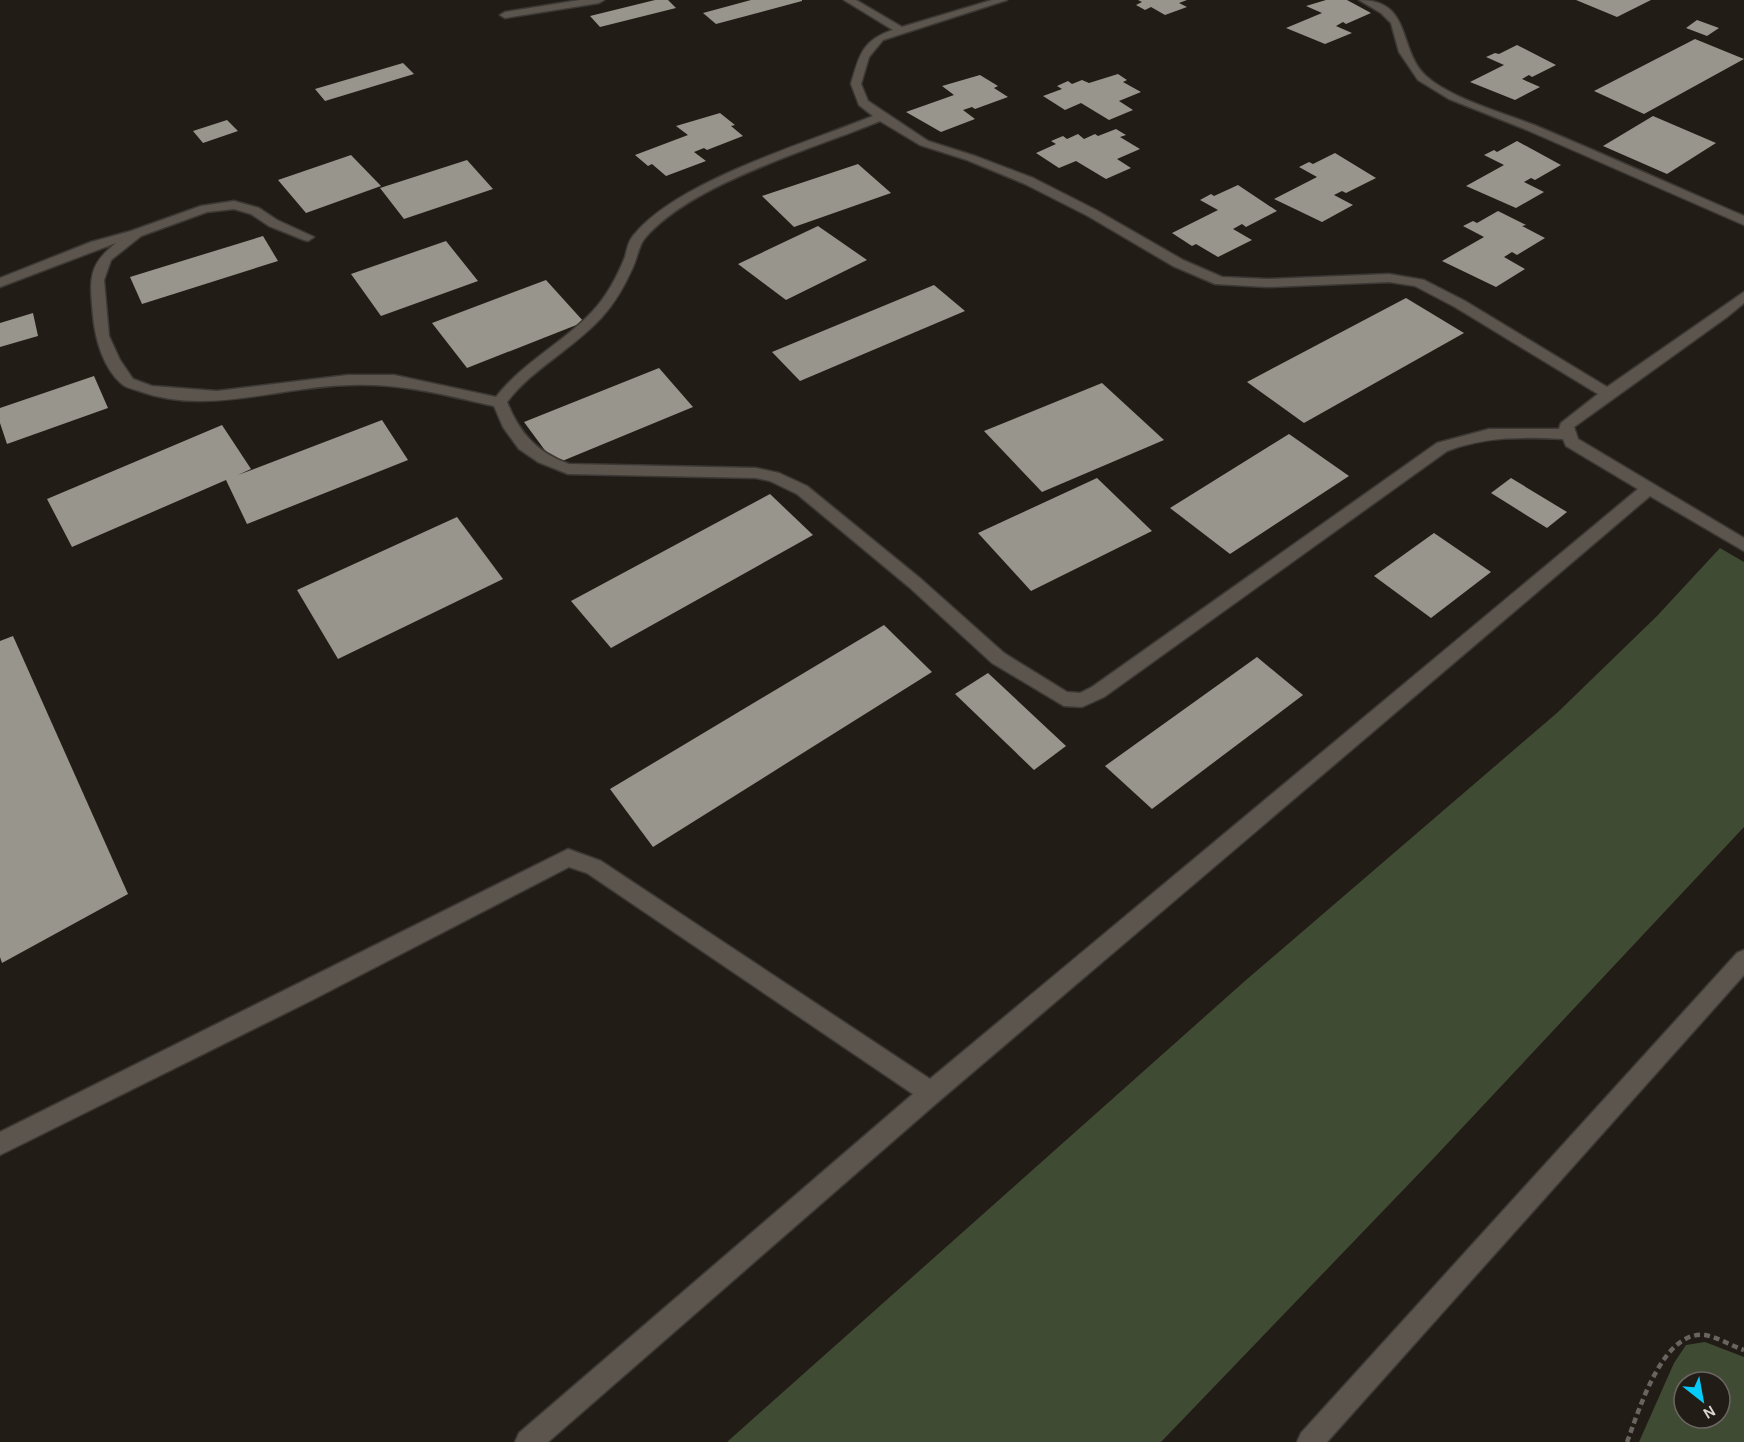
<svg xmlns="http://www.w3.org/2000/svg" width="1744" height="1442" font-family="Karla,sans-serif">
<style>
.water{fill:#404b34;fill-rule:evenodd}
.building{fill:#97958c}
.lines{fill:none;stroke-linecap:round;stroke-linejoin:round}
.street-casing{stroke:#3c3935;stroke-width:3}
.path{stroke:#696460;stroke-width:4.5;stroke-dasharray:6 4;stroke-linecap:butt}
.street{fill:#5b554e;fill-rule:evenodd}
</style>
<rect width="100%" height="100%" fill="#221c17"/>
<g class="water">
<path d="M1720 548 1744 562V827L1431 1161 1161 1442H727L1246 980 1558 712 1657 616Z"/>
<path d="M1705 1342 1744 1357V1442H1639L1674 1363 1686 1345ZM1684 1382H1720V1418H1684Z"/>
</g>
<g class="building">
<path d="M655 0H668L676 8 600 27 590 16Z"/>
<path d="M751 0H802V1L716 24 703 13Z"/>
<path d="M1138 0H1187L1179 3 1187 7 1165 15 1151 7 1145 10 1136 5 1142 2Z"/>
<path d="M1326 0H1347L1371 13 1346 24 1343 22 1336 26 1352 33 1325 44 1286 28 1322 13 1306 6Z"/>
<path d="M1576 0H1651L1617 17Z"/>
<path d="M1697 20 1719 28 1707 36 1686 28Z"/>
<path d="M1695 39 1744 59 1644 114 1594 91Z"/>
<path d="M1517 45 1556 65 1532 77 1529 75 1522 79 1540 87 1515 100 1470 82 1504 65 1486 57 1495 53 1499 54Z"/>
<path d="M403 63 414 74 325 101 315 89Z"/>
<path d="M1118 74 1127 80 1123 82 1141 92 1119 101 1133 110 1109 120 1081 103 1065 110 1043 96 1062 89 1057 86 1068 81 1072 84 1082 80 1089 83Z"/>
<path d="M980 75 998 86 994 88 1008 97 975 109 972 107 963 110 975 119 941 132 906 112 954 95 942 86Z"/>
<path d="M720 113 735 125 731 126 743 136 707 150 704 148 694 152 706 161 666 176 652 164 648 166 635 155 688 135 676 126Z"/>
<path d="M1653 116 1716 143 1667 174 1603 146Z"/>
<path d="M227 120 238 131 203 143 193 131Z"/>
<path d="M1116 129 1126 135 1120 137 1140 149 1117 159 1131 168 1106 179 1076 161 1059 168 1036 153 1056 144 1051 141 1063 136 1067 139 1078 134 1084 139 1095 134 1098 136Z"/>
<path d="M1517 141 1561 165 1535 180 1531 178 1524 182 1544 192 1516 208 1466 186 1504 165 1484 155 1494 150 1497 152Z"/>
<path d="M1335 153 1376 178 1346 193 1342 191 1334 195 1353 205 1322 222 1274 199 1317 177 1299 167 1309 162 1313 164Z"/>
<path d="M351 155 381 186 306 213 278 180Z"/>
<path d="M467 160 493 189 404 219 380 188Z"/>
<path d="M858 164 891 193 794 227 762 196Z"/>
<path d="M1238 185 1277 211 1246 227 1242 224 1233 229 1252 240 1218 257 1196 244 1192 246 1172 233 1218 210 1200 200 1211 194 1214 196Z"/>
<path d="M1498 211 1526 225 1522 226 1545 238 1517 255 1512 252 1504 257 1525 269 1496 287 1442 261 1484 237 1463 226 1473 221 1477 223Z"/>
<path d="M818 226 867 260 786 300 738 264Z"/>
<path d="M263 236 278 261 142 304 130 277Z"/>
<path d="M446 241 478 281 381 316 351 274Z"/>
<path d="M546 280 584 322 467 368 432 323Z"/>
<path d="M934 285 965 311 800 381 772 352Z"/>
<path d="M1406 298 1464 333 1304 423 1247 382Z"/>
<path d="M33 313 38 336 0 347V323Z"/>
<path d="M659 368 693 407 555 464 524 422Z"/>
<path d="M94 376 108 408 7 444 0 423V408Z"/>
<path d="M1102 383 1164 440 1042 492 984 431Z"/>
<path d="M382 420 408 460 247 524 226 480 72 547 47 499 222 425 251 469 238 475Z"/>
<path d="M1289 434 1349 476 1230 554 1170 508Z"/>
<path d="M1097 478 1152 531 1031 591 978 533Z"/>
<path d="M1511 478 1567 512 1547 528 1491 493Z"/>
<path d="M770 494 813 535 611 648 571 601Z"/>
<path d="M457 517 503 579 338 659 297 590Z"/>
<path d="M1434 533 1491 572 1431 618 1374 576Z"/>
<path d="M884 625 932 672 653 847 610 789Z"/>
<path d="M13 636 128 894 2 963 0 957V641Z"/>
<path d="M1257 657 1303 695 1152 809 1105 766Z"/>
<path d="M988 673 1066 746 1034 770 955 694Z"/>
</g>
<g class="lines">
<defs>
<g id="street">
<path d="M580 0H604L599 3 505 18 500 15 505 12Z"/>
<path d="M844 0H856L902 27 992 0H1007L883 40 869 57 861 84 868 101 928 141 975 156 1033 178 1096 210 1183 260 1222 277 1267 279 1389 274 1424 280 1465 301 1607 387 1744 292V303L1727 317 1574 427 1578 439 1744 538V551L1650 496 939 1101 548 1442H515L519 1433 913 1094 587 873 569 867 312 1000 0 1155V1132L568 849 601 861 930 1079 1638 489 1566 446 1563 439C1522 437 1486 436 1447 451L1104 697 1082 707 1064 706 992 663 909 587 797 494 770 481 756 478 568 474 538 462 519 449 503 427 494 406C445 395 401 383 351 385 281 386 207 416 139 391 134 389 126 388 122 384 103 368 95 338 93 315 90 280 87 266 116 243L0 287V278L91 242 131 231 201 206 234 201 259 208 277 220 314 237 308 241 304 240 269 226 251 214 234 209 207 212 141 236 111 260 104 280 109 336 120 360 133 379 152 386 217 391 348 375H394L496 397C523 362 563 343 592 312 607 296 617 277 625 257 627 250 628 242 633 236 676 181 807 143 873 116L859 105 851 84C859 56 862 40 893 30ZM880 121 920 145 967 160 1025 184 1088 216 1173 266 1215 284 1267 287 1389 282 1415 286 1455 307 1598 394 1561 423 1559 429H1489L1437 443 1092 687 1080 693 1067 692 1004 653 921 579 807 486 779 473 756 468 569 464C537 452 520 434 507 402 533 368 573 349 602 317 615 303 625 285 633 267 637 258 639 245 645 238 692 183 813 149 880 121Z"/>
<path d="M1359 0C1413 0 1397 49 1426 76 1450 98 1503 113 1534 125 1604 154 1674 186 1744 216V225L1527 130 1449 99 1418 80 1399 52 1391 23 1381 13Z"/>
<path d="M1744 950V975L1327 1442H1297L1301 1433 1737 953Z"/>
</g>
</defs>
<use href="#street" class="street-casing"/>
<path class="path" d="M1627 1442C1639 1411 1662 1330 1705 1335 1718 1337 1731 1346 1744 1350"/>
<use href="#street" class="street"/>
</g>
<g transform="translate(1702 1400) rotate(149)"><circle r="28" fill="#221c17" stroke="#6b6662" stroke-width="1.5"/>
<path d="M0-4.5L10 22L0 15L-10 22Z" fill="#06cbf9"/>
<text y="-9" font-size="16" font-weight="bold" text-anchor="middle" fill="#d9d6d2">N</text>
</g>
</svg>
